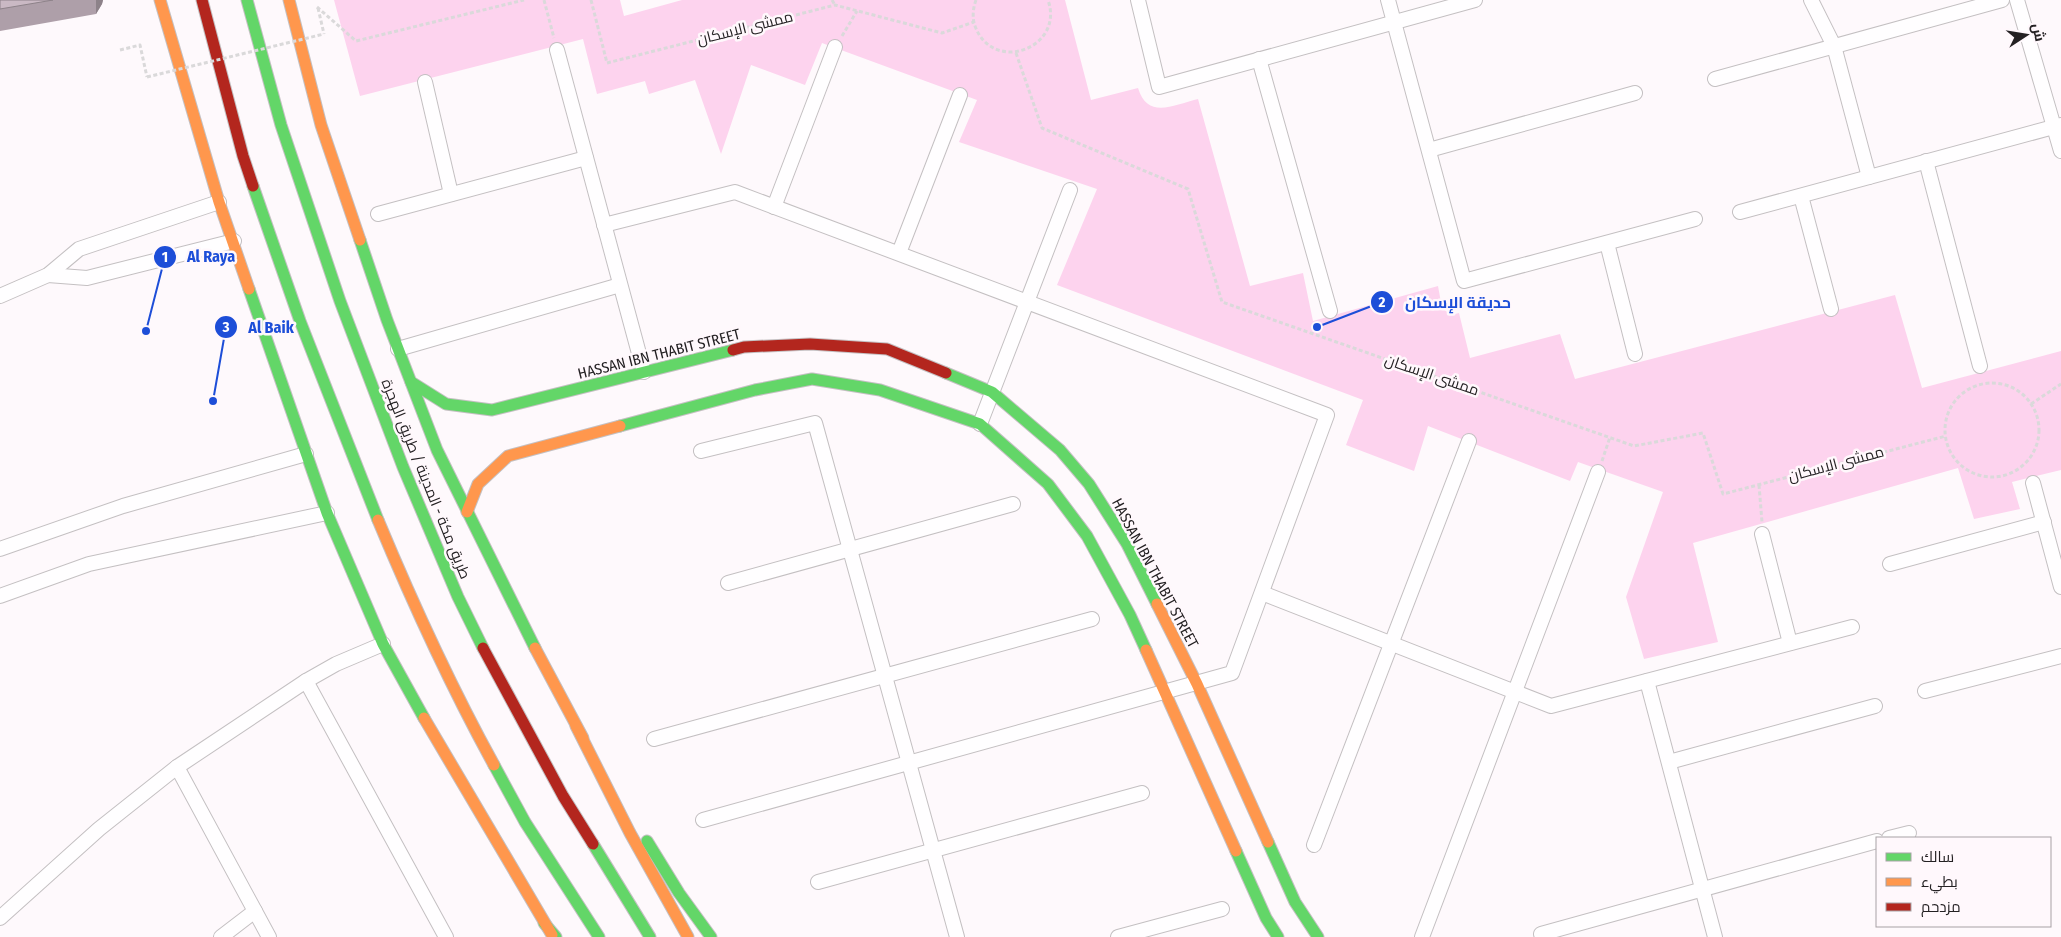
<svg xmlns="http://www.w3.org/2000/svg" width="2061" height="937" font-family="'Fira Sans Condensed',Cairo,sans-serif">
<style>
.green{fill:#fdd3ee}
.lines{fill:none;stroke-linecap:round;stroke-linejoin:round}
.street-casing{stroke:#c4c0c2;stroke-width:16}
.fast-casing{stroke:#c4c0c2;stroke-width:13}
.slow-casing{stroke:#c4c0c2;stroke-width:13}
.jam-casing{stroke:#c4c0c2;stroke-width:13}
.path{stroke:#dad9da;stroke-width:3;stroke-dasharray:4 2.5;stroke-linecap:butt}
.street{stroke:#fffeff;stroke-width:14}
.fast{stroke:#63d668;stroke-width:11}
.slow{stroke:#ff974d;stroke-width:11}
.jam{stroke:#b3261e;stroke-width:11}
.path-bridge{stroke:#dad9da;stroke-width:3;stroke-dasharray:4 2.5;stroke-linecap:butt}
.wall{fill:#ae9fa9}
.shaded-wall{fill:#8d8289}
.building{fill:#cab9c4;stroke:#8d8289}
.labels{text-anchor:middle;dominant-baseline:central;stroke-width:5;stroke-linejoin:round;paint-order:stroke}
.street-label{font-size:15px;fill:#242123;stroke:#fff8fc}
.leader{fill:none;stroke:#1d4ed8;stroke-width:2}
.callout-dot{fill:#1d4ed8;stroke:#fff8fc;stroke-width:2}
.mark-label{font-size:15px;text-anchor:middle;font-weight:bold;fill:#fff}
.callout-label{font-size:16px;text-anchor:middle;font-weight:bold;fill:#1d4ed8;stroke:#fff8fc;stroke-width:5;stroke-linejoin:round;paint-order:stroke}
</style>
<rect width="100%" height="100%" fill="#fef9fc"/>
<path class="green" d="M334 0H620L624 16 682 0H1065L1091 100 1138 88C1148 120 1173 105 1198 99L1250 286 1303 273 1313 321 1438 286 1442 308 1451 315 1459 313 1470 358 1560 334 1575 379 1895 295 1922 388 2061 351V470L2012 482 2020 509 1974 519 1958 468 1693 543 1718 642 1644 659 1626 597 1663 492 1578 462 1570 481 1428 426 1414 471 1346 445 1363 400 1057 285 1097 189 959 142 977 100 822 43 805 85 751 65 721 154 695 80 649 94 645 81 597 94 583 39 360 96Z"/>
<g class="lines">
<defs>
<g id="street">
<path d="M1138 0 1159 87 1475 0"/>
<path d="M1388 0 1464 281 1695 219"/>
<path d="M1811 0 1834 46 1869 177"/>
<path d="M2017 0 2061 151"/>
<path d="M557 50 644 372"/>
<path d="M1259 59 1330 311"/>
<path d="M1715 79 2002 0"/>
<path d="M425 82 451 194"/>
<path d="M1429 150 1635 93"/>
<path d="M1926 161 1980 366"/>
<path d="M1801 196 1831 309"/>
<path d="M774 207 835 47"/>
<path d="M1740 212 2061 125"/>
<path d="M378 214 586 158"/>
<path d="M604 225 735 192 1327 415 1232 673 703 820"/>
<path d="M1607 243 1635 354"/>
<path d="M899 253 960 95"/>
<path d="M48 275 87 278 234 241"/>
<path d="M0 296 48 275 79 249 219 202"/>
<path d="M398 349 620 285"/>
<path d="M980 424 1070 190"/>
<path d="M701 451 815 423 957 937"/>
<path d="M2033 483 2061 587"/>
<path d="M1762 534 1790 643"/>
<path d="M0 549 123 506 306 454"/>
<path d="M1890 564 2044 522"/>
<path d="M728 583 1013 504"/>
<path d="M1262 593 1551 706 1852 627"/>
<path d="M0 596 89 564 327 513"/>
<path d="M306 681 446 937"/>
<path d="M1647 681 1715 937"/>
<path d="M1925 691 2061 656"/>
<path d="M654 739 1092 619"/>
<path d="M1669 762 1875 706"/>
<path d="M177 767 269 937"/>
<path d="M1889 838 1909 833"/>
<path d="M1314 845 1469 441"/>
<path d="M818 882 1142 793"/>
<path d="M0 918 99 829 177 767 306 681 336 664 383 644"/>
<path d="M1541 934 1877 841"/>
<path d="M221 937 255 911"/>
<path d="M1118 937 1222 909"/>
<path d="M1422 937 1598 472"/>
</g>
<g id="fast">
<path d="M247 0 281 125 340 301 403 467 458 597 483 648"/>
<path d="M253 186 300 321 378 520"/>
<path d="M360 240 387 320 437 450 535 648"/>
<path d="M249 289 327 513 383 644 424 718"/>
<path d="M946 373 992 392 1060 450 1089 484 1127 544 1157 604"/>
<path d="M411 382 446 404 492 410 733 350"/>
<path d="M620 426 755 390 812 379 880 390 980 424 1048 484 1087 536 1130 615 1146 650"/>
<path d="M494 765 525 822 599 937"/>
<path d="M647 841 679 893 711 937"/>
<path d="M1268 842 1295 902 1318 937"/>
<path d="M593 844 650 937"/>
<path d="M1236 851 1266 918 1278 937"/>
<path d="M544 923 556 937"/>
</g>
<g id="slow">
<path d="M160 0 219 202 249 289"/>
<path d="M289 0 321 125 360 240"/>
<path d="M467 512 478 484 508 456 620 426"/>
<path d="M378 520C413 604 450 685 494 765"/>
<path d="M1157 604 1197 684 1268 842"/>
<path d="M535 648 583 738"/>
<path d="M1146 650 1236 851"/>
<path d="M424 718 552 935"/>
<path d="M576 726 630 833 688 937"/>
</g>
<g id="jam">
<path d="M202 0 243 156 253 186"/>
<path d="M733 350 744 347 810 344 887 349 946 373"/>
<path d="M483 648 563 796 593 844"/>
</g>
</defs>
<use href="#street" class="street-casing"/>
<use href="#fast" class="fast-casing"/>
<use href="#slow" class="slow-casing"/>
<use href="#jam" class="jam-casing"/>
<g class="path">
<path d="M544 0 554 38"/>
<path d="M591 0 607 63 835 5 942 33 974 22"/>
<path d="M832 0 835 5"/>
<path d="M976 0C973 8 972 18 975 26 993 75 1065 48 1048 0"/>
<path d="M317 7 356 41 524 0"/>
<path d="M318 8 324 34"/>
<path d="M842 36 857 11"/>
<path d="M120 50 140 45 147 77"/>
<path d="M1016 53 1042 128 1188 189 1222 302 1634 446 1703 433 1723 494 1946 436"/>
<circle cx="1992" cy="430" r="47"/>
<path d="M2031 404 2061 384"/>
<path d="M1602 461 1610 437"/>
<path d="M1759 485 1762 522"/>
</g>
<use href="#street" class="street"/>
<use href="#fast" class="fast"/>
<use href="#slow" class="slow"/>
<use href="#jam" class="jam"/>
<path class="path-bridge" d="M147 77 324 34"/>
</g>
<path class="wall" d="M0 0H103L102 4 96 14 0 31Z"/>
<path class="shaded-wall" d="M96 0H103L102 4 96 14Z"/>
<path class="building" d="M0 0H53L0 9Z"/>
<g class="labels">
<g class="street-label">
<text transform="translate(745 28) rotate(-14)">ممشى الإسكان</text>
<text transform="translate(659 354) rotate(-14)">HASSAN IBN THABIT STREET</text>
<text transform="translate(1432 375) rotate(19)">ممشى الإسكان</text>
<text transform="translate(1836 464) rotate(-15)">ممشى الإسكان</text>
<text transform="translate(426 479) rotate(68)">طريق مكة - المدينة / طريق الهجرة</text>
<text transform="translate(1155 573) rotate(62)">HASSAN IBN THABIT STREET</text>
</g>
</g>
<path class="leader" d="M146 331L165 257M1317 327L1382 302M213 401L226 327"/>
<g class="callout-dot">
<circle cx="146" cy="331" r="5"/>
<circle cx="1317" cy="327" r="5"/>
<circle cx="213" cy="401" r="5"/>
<circle cx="165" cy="257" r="12"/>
<circle cx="1382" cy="302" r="12"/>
<circle cx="226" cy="327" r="12"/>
</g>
<g class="mark-label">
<text x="165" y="262">1</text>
<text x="1382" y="307">2</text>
<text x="226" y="332">3</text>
</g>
<g class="callout-label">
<text x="211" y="262">Al Raya</text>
<text x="1458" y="308">حديقة الإسكان</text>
<text x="271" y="333">Al Baik</text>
</g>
<rect x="1876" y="837" width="175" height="90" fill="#fff8fc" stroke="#a7a2a5"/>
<rect x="1886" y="853" width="25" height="8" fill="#63d668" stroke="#a7a2a5"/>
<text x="1921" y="862" font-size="15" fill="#242123">سالك</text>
<rect x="1886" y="878" width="25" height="8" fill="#ff974d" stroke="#a7a2a5"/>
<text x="1921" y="887" font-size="15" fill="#242123">بطيء</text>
<rect x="1886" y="903" width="25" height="8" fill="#b3261e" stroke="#a7a2a5"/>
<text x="1921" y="912" font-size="15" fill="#242123">مزدحم</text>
<g transform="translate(2026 35) rotate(78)" stroke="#fff8fc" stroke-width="4" paint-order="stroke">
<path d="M0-4L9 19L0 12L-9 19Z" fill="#242123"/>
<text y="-8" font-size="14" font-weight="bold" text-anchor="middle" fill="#242123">ش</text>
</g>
</svg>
